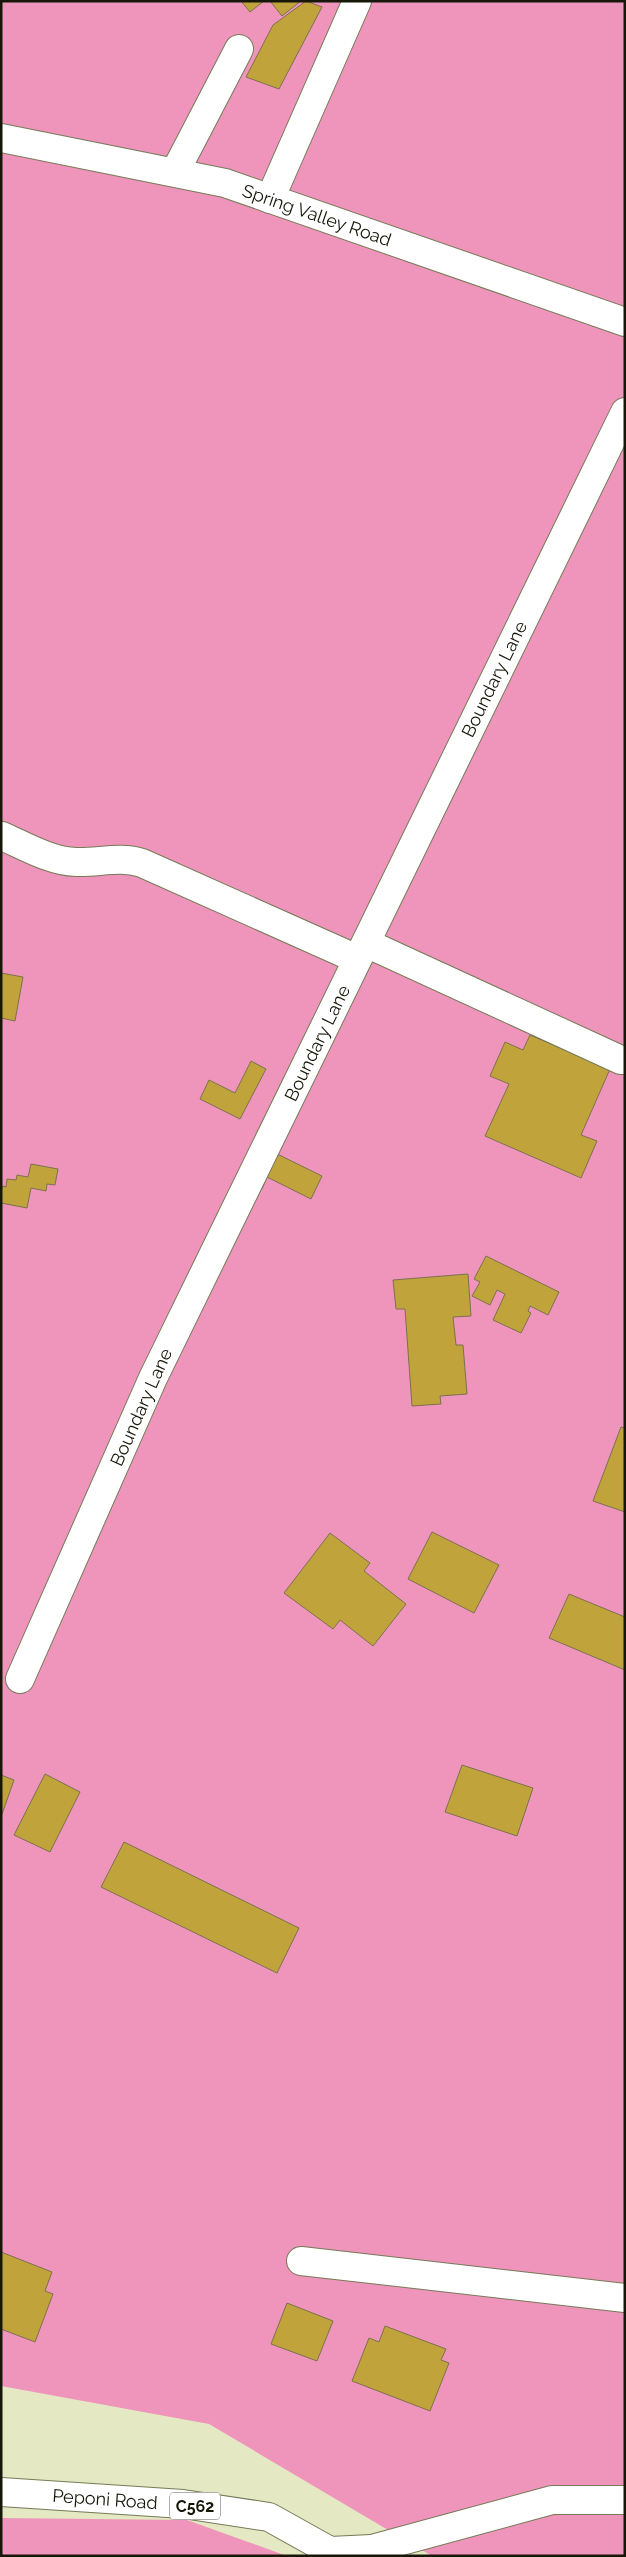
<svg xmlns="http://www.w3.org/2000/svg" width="626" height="2557" font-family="Raleway,sans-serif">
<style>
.green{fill:#ef95bc}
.building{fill:#c1a33b;stroke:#7c714f}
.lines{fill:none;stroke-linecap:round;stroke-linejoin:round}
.minor-casing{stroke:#767a57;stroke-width:30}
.major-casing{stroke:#767a57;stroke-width:30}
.minor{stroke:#fff;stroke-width:28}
.major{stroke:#fff;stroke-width:28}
.labels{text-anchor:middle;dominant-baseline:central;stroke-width:4.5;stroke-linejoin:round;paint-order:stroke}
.shield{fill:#fff;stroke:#5c5d53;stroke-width:1}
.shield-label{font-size:16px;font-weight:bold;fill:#161709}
.street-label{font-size:18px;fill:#161709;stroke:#fff}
</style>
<rect width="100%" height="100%" fill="#e5e9c3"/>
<g class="green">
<path d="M1 1H625V2556H432L209 2424 1 2386Z"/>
<path d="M1 2518 187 2520 287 2556H1Z"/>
</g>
<g class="building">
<path d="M241 1H264L250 12Z"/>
<path d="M270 1H301L282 16Z"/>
<path d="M306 1 322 7 279 89 246 77 273 25Z"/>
<path d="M1 973 23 977 15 1021 1 1018Z"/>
<path d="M530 1035 610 1069 581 1135 597 1141 581 1178 485 1136 509 1084 490 1076 505 1042 523 1050Z"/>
<path d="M251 1061 266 1069 240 1119 200 1099 209 1080 235 1093Z"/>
<path d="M269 1150 322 1176 311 1199 267 1177 262 1189 252 1184Z"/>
<path d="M31 1164 58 1169 55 1185 47 1184 46 1191 31 1188 27 1208 1 1203V1191L3 1186 6 1187 7 1179 16 1180 17 1175 28 1177Z"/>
<path d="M486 1256 559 1292 548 1315 530 1306 528 1311 531 1313 521 1333 493 1320 505 1294 497 1290 490 1305 472 1296 480 1282 474 1279Z"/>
<path d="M468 1274 471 1316 453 1317 456 1345H463L467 1394 440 1396 441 1404 412 1406 405 1309H396L393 1280Z"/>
<path d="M621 1427 625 1428V1512L593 1501Z"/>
<path d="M432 1532 499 1565 474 1613 408 1579Z"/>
<path d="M330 1533 370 1563 364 1571 406 1604 373 1646 340 1620 333 1629 284 1593Z"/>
<path d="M569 1594 625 1617V1670L549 1638Z"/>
<path d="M462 1765 533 1788 517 1836 445 1812Z"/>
<path d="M45 1774 80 1792 50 1852 14 1835Z"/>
<path d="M1 1775 14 1780 1 1817Z"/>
<path d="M124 1842 299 1928 277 1973 101 1887Z"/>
<path d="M1 2252 52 2272 45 2291 53 2294 35 2342 1 2329Z"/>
<path d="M287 2303 333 2321 317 2361 271 2344Z"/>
<path d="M385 2326 446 2349 441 2360 449 2363 430 2411 352 2381 369 2338 379 2342Z"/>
</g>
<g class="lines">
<defs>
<g id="minor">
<path d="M1 138 225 183 625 322"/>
<path d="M175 172 239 49"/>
<path d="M270 199 357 1"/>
<path d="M2 836C25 846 50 861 76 862 98 863 120 856 142 863L357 959"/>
<path d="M366 943 621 1060"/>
<path d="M20 1679 153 1378 625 412"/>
<path d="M301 2261 625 2298"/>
<path d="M372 2549 552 2500H625"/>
</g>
<path id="major" d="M1 2492 183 2504 269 2517 330 2551 372 2549 374 2556"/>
</defs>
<use href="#minor" class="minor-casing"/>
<use href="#major" class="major-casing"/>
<use href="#minor" class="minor"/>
<use href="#major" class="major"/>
</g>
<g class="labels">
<rect class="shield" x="170" y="2492.5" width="50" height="27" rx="4"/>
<g class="shield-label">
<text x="195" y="2506">C562</text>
</g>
<g class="street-label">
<text transform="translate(317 215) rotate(19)">Spring Valley Road</text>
<text transform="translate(494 679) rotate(-64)">Boundary Lane</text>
<text transform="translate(317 1043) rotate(-64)">Boundary Lane</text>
<text transform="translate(141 1407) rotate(-66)">Boundary Lane</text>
<text transform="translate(105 2499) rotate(4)">Peponi Road</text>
</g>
</g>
<rect width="626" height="2557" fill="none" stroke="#161709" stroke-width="5"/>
</svg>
